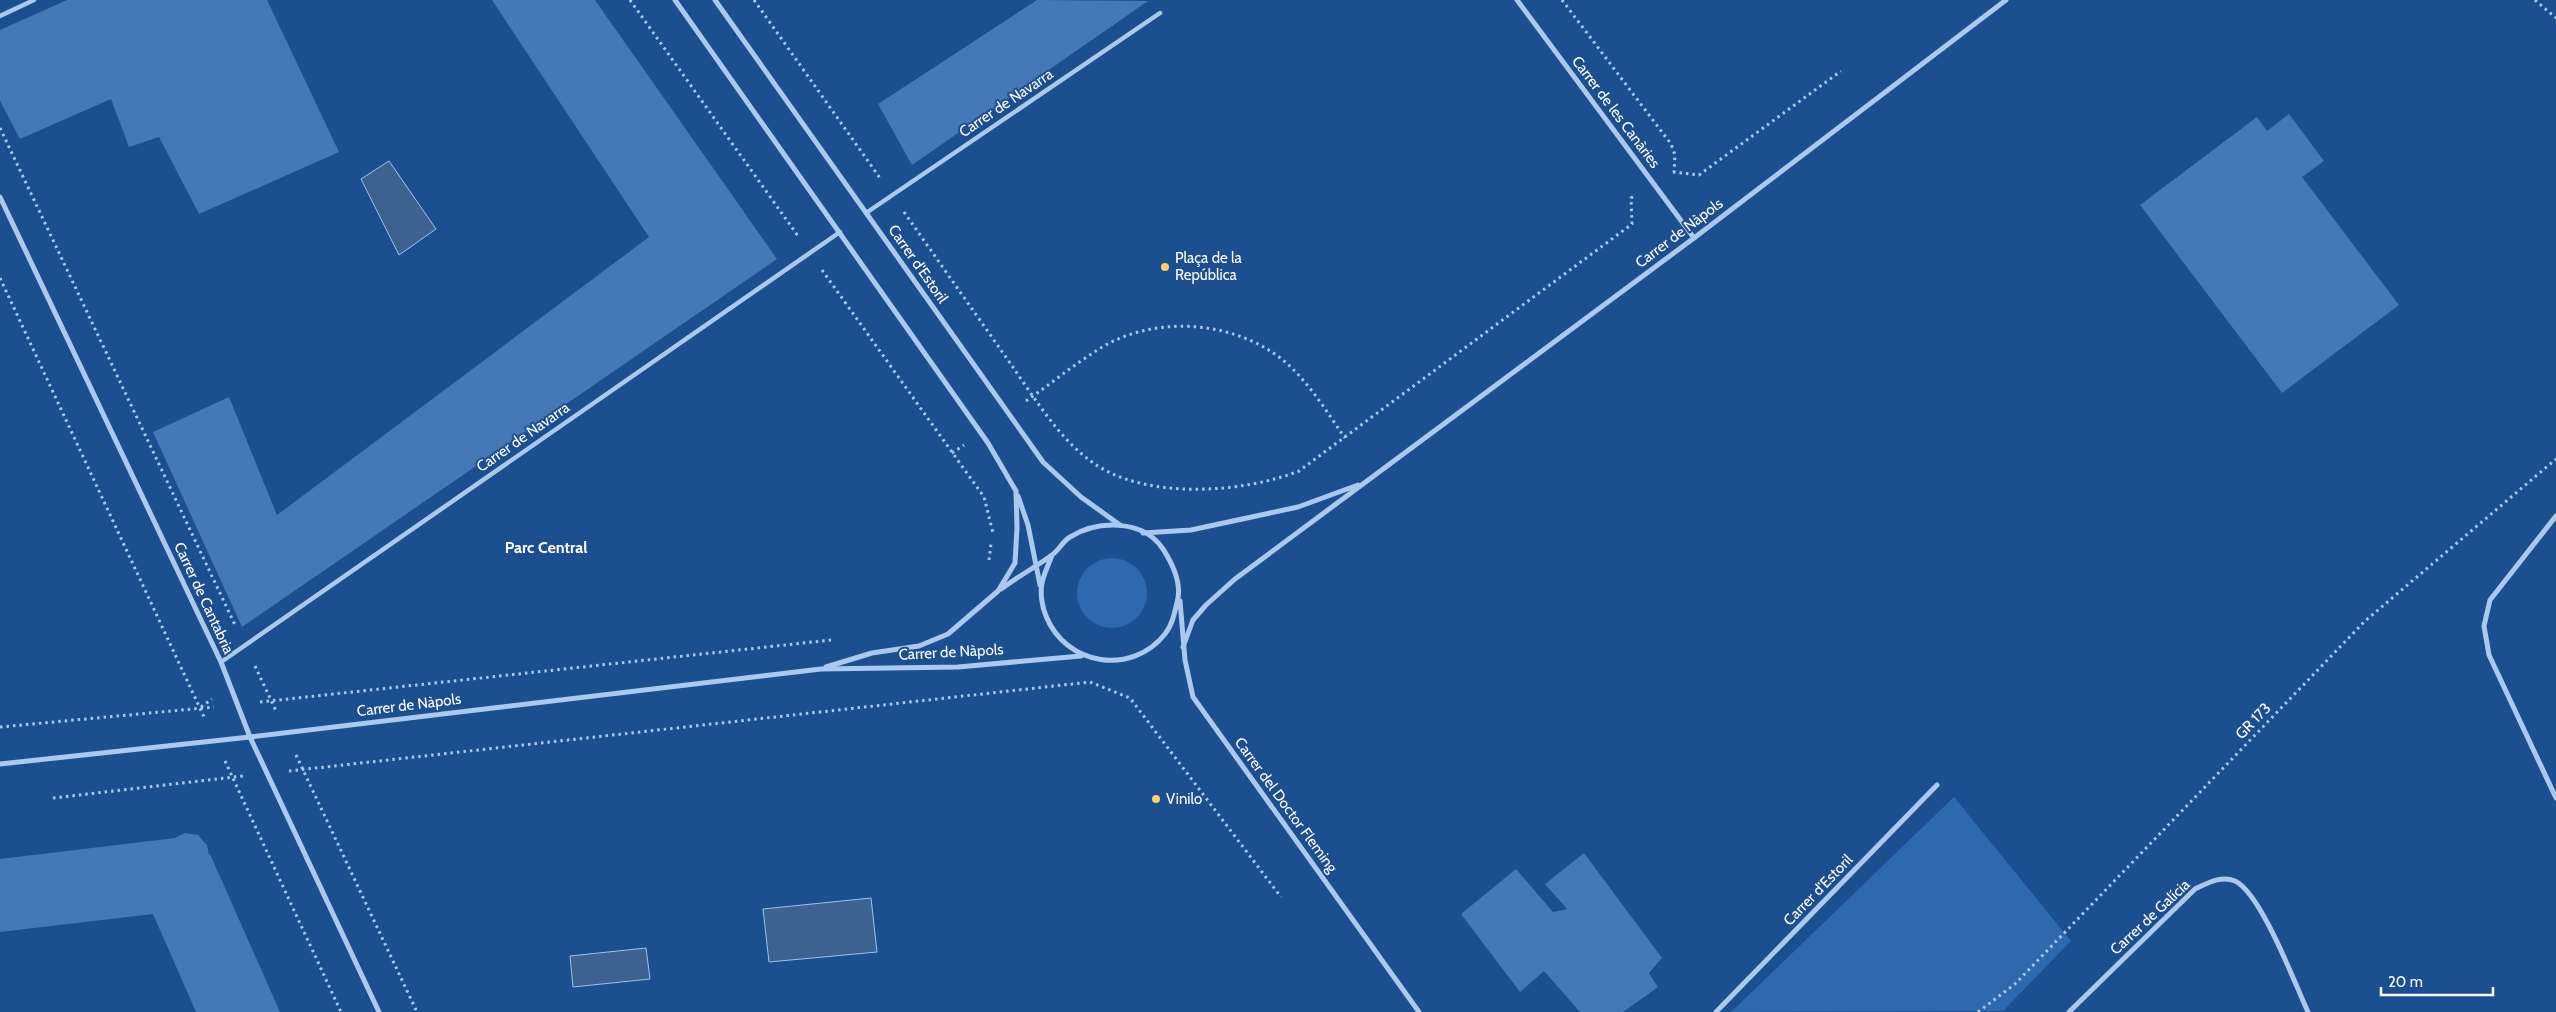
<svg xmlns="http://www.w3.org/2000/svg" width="2556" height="1012" font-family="Cabin,sans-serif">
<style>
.green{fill:#2e69ad}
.water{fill:#3c6290;stroke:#9cc4f0}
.building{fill:#4478b7}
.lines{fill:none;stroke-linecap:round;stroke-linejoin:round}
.path{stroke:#a9c9ee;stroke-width:3;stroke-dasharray:2.5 4;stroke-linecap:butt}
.pedestrian{stroke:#a9c9ee;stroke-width:4.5}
.minor{stroke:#a9c9ee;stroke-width:5}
.poi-dot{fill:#ffd166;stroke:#1b4f8f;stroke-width:2}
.labels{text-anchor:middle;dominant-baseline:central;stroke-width:4;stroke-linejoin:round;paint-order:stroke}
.street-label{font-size:15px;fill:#fff;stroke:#1b4f8f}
.poi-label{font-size:15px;fill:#fff;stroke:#1b4f8f;text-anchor:start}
.neighbourhood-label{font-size:16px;font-weight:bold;fill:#fff;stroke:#1b4f8f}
</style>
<rect width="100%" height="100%" fill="#1b4f8f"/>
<g class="green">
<circle cx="1112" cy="593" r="35"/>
<path d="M1954 797 2071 941 2003 1011 1731 1012Z"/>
</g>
<g class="water">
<path d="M389 161 436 229 399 255 361 179Z"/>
<path d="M871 898 877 952 769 962 763 909Z"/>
<path d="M646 948 650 979 573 987 570 956Z"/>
</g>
<g class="building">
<path d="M67 0H267L339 152 199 214 159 137 129 147 111 99 20 139 0 101V30Z"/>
<path d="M492 0H595L777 259 242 627 153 432 229 397 277 515 649 237Z"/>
<path d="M1037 0 1148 1 912 165 878 104Z"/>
<path d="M2289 114 2324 161 2302 177 2399 305 2282 393 2140 205 2257 117 2267 131Z"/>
<path d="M185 833 198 835 207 845 209 855 210 854 280 1012H196L153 914 0 932V859L175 838Z"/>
<path d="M1584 853 1662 958 1649 973 1658 987 1623 1012H1580L1544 971 1520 992 1461 914 1516 869 1553 912 1567 909 1545 884Z"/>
</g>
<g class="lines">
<g class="path">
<path d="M630 0 798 236"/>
<path d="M754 0 880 178"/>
<path d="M1562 0 1671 144 1675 155 1674 172"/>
<path d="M2535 0 2556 18"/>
<path d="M0 128 236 627"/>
<path d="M1673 172 1699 175 1841 71"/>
<path d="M904 212C939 262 975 313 1010 363 1034 397 1060 441 1095 464 1147 500 1243 493 1299 471L1632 224 1631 198 1635 195"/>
<path d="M822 270 984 497 993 533"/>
<path d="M0 278 205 719"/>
<path d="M1026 401C1052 383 1077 362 1104 346 1158 315 1236 321 1284 361 1308 381 1327 412 1345 438"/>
<path d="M952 453 964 445"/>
<path d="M989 560 991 544"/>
<path d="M255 666 277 713"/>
<path d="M260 702 831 640"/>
<path d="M201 707 212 699"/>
<path d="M0 727 214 707"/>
<path d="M296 755 417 1012"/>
<path d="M225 761 341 1012"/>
<path d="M289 771 1090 682 1130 698 1281 897"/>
<path d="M53 798 243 776"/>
<path d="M1978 1012 2015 984 2365 621 2556 459"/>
</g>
<g class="pedestrian">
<path d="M0 16 34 0"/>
<path d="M866 213 1160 13"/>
<path d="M221 662 840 232"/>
</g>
<g class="minor">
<path d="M675 0 988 443 1016 491 1017 528 1015 563 998 591 948 634 919 646 872 653 826 667"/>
<path d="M715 0 1043 462 1081 497 1120 525"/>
<path d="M1517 0 1694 238"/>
<path d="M0 197 221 662 250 737 379 1012"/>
<path d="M1018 496 1028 525 1040 585"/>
<path d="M2556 516 2490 600 2484 626 2489 655 2556 798"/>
<path d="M1143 533 1191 530 1298 507 1358 485"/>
<path d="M1001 589C1017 577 1036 567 1052 555 1059 550 1063 541 1070 537 1098 520 1143 519 1163 549 1172 563 1181 581 1178 598 1175 611 1173 624 1165 634 1132 676 1066 666 1046 616 1042 607 1040 593 1042 583 1044 573 1049 564 1052 555"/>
<path d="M1180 601 1185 660 1193 697 1419 1012"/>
<path d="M1183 647 1193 620 1206 605 1235 579 1694 238 2006 0"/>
<path d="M0 764 250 737 821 669 958 667 1081 656"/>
<path d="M1716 1012 1937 785"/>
<path d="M2069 1012 2195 889C2208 883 2221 875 2235 881 2261 893 2295 984 2308 1012"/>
</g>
</g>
<g class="poi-dot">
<circle cx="1165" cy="267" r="5"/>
<circle cx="1156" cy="799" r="5"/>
</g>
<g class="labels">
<g class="street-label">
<text transform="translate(1006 103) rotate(-34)">Carrer de Navarra</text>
<text transform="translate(1616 112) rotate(53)">Carrer de les Canàries</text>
<text transform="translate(1679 233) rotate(-37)">Carrer de Nàpols</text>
<text transform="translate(918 264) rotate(55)">Carrer d'Estoril</text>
<text transform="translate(523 437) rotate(-35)">Carrer de Navarra</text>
<text transform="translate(204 598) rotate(65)">Carrer de Cantabria</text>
<text transform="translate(951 652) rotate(-3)">Carrer de Nàpols</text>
<text transform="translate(409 705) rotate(-7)">Carrer de Nàpols</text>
<text transform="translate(2253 721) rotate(-46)">GR 173</text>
<text transform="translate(1286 805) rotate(54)">Carrer del Doctor Fleming</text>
<text transform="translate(1818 890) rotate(-46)">Carrer d'Estoril</text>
<text transform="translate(2150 917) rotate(-43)">Carrer de Galícia</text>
</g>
<g class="poi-label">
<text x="1175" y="258">Plaça de la<tspan x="1175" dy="17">República</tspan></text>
<text x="1166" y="799">Vinilo</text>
</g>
<g class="neighbourhood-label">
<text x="546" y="547">Parc Central</text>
</g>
</g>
<path d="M2381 987v8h112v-8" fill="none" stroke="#ffffff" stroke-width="2.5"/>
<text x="2388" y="987" font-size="15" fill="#ffffff" stroke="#1b4f8f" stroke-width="4" paint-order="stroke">20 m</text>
</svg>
